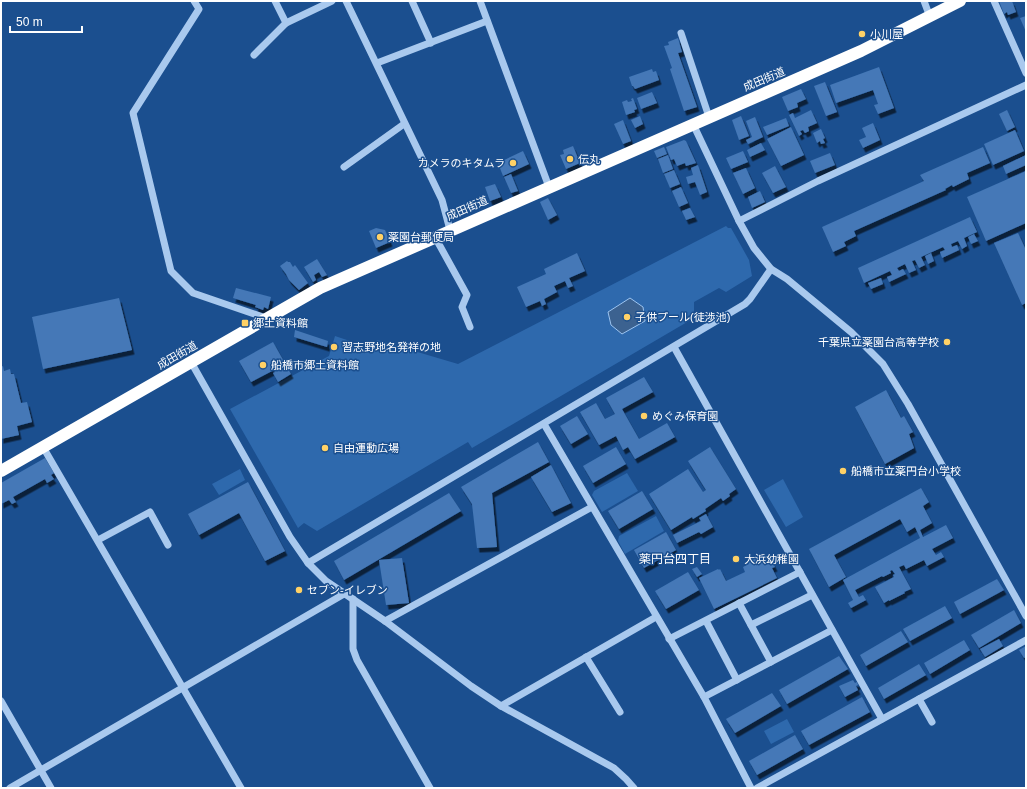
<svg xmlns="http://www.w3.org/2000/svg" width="1027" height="789" font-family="Helvetica,'Noto Sans JP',sans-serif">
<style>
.green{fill:#2e69ad}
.water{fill:#3c6290;stroke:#9cc4f0}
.building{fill:#4478b7;filter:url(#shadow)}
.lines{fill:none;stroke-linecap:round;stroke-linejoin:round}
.minor{stroke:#a9c9ee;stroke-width:7}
.highway{stroke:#fff;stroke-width:12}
.poi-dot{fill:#ffd166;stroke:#1b4f8f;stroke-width:1.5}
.labels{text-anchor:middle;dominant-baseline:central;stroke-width:3;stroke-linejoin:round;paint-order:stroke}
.poi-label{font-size:11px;fill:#fff;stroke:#1b4f8f;text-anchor:start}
.street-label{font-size:11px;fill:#fff;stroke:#1b4f8f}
.neighbourhood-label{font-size:12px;fill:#fff;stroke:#1b4f8f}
</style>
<defs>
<filter id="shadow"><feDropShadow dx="2.5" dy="4.5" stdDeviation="0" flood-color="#0009"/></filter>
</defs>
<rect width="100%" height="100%" fill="#1b4f8f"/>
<g class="green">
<path d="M726 226 728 228H731L749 260 752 276 726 292 719 288 694 302V318L472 448 468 442 317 531 304 523 298 528 230 409 329 356 335 336 374 349 377 340 458 364Z"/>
<path d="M240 469 245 480 219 495 212 484Z"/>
<path d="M627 473 638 491 602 512 592 495 594 491Z"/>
<path d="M783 479 803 517 786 527 764 490Z"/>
<path d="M656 516 664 531 625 554 618 541 619 536Z"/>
<path d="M787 719 794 732 771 744 764 731Z"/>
</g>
<path class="water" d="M630 298 643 307 645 321 622 334 611 325 608 312Z"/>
<g class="building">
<path d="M999 1H1012L1016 12 1008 15 1007 12 1004 14Z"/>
<path d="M1026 16V32L1020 18Z"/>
<path d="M678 38 682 52 678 53 697 107 684 111 670 69 672 68 664 46 669 45 668 42Z"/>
<path d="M879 67 894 108 878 114 874 105 878 104 873 90 836 103 830 85Z"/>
<path d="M652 69 653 72 656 71 659 80 635 89 633 86H632L629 77Z"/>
<path d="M825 82 837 112 826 116 814 86Z"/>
<path d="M801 89 806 99 797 103 798 107 788 111 782 97Z"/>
<path d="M652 92 657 103 641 109 637 98Z"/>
<path d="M633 98 637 109 634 110 635 112 626 115 622 102 627 100 628 102 632 101 631 99Z"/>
<path d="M811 110 817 123 808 127 809 131 805 133 803 130 800 131 802 134 799 136 789 115 793 113 795 118Z"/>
<path d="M1007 110 1015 127 1007 131 999 114Z"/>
<path d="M640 116 643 124 635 128 631 120Z"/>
<path d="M741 116 749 136 739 140 732 120Z"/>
<path d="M755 117 763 137 748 144 746 140 752 137 746 121Z"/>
<path d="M786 118 789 126 767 135 763 127Z"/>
<path d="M623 120 631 141 623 144 614 124Z"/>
<path d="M873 123 880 140 863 148 859 140 866 137 862 128Z"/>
<path d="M791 127 804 155 781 166 767 139Z"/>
<path d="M821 129 825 138 823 139 825 143 821 144 820 141 817 143 813 133Z"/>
<path d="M1015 130 1024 151 993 165 984 144Z"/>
<path d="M684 140 686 141 696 163 686 166 685 163 677 166 674 159 671 160 666 147Z"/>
<path d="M761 143 765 150 750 157 747 150Z"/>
<path d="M573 146 580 163 566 169 560 155 564 154 563 150Z"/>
<path d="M664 147 667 154 657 158 654 151Z"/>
<path d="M983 147 990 163 967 173 969 179 953 187 952 185 945 189 946 190 854 231 856 236 844 242 846 246 833 252 822 227 924 181 920 175Z"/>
<path d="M523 151 529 164 503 176 498 163Z"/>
<path d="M743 151 748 162 731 169 726 158Z"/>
<path d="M830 153 835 165 815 173 810 161Z"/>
<path d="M668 155 673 169 663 173 658 159Z"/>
<path d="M1026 155V165L1006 174 1003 166Z"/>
<path d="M698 165 707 192 700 195 695 182 688 184 686 177 693 175 691 168Z"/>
<path d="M775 166 786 187 773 193 762 173Z"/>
<path d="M746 168 755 188 743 194 733 173Z"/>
<path d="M674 170 680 184 670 188 664 174Z"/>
<path d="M1026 171V223L986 241 967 197Z"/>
<path d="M511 174 518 191 511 193 504 177Z"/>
<path d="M495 184 501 197 490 201 485 187Z"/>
<path d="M681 187 688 203 679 207 672 191Z"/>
<path d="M760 191 765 202 752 208 748 197Z"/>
<path d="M548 198 557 215 548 220 540 202Z"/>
<path d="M690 208 695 217 686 220 682 211Z"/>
<path d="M970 217 977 232 964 238 967 246 962 249 958 241 951 244 952 247 957 245 959 250 942 258 940 252 945 250 943 247 921 257 925 265 919 268 915 260 912 261 916 270 909 273 905 264 897 268 899 271 903 269 906 274 889 282 887 277 892 275 890 271 864 283 858 268Z"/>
<path d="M376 228 385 230 390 242 376 248 369 231Z"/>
<path d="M1018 233 1026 250V303L1022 305 994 243Z"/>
<path d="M974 234 978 241 971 244 968 237Z"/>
<path d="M577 253 585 271 569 278 573 286 568 288 565 281 554 286 557 292 544 299 546 304 542 306 540 301 526 307 517 287 546 274 544 269Z"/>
<path d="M931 253 934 261 928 264 925 256Z"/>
<path d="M317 259 327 275 322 277 319 272 314 275 316 280 313 282 304 267Z"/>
<path d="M287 261 288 262H290L293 267 295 265 308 283 299 290 289 280 286 274 280 266Z"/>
<path d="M881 278 883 284 871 289 868 283Z"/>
<path d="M236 288 271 297 268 309 264 307 263 310 255 307 256 305 233 298Z"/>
<path d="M119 298 132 350 43 369 32 317Z"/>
<path d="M295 330 328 341 327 347 294 337Z"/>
<path d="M273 342 291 374 278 382 273 373 275 372 274 370 251 382 239 361Z"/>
<path d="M3 366 4 371 10 369 11 374H14L21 403 27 402 32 422 17 426 19 435 1 439V367Z"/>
<path d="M644 377 653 392 622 409 639 439 667 423 675 437 635 459 628 447 623 450 616 436 599 445 580 412 596 403 605 419 615 414 606 398Z"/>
<path d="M886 390 901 418 904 416 913 432 909 434 914 448 885 464 855 407Z"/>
<path d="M577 416 588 434 571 444 560 426Z"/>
<path d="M538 442 549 462 492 493 497 547 477 548 472 504 461 487Z"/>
<path d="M616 447 626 464 593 483 583 466Z"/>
<path d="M710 447 736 489 729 494 730 496 723 501 721 498 705 509 706 511 693 519 692 517 671 530 649 494 688 469 703 492 706 490 688 461Z"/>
<path d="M45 458 54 473 51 475 54 479 47 483 45 479 13 497 16 502 12 504 9 500 1 504V483Z"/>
<path d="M551 465 571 503 552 512 531 477Z"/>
<path d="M248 482 285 551 265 561 239 513 199 535 188 514Z"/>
<path d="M921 488 929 502 923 506 932 523 920 530 923 537 946 525 953 538 932 549 936 555 941 552 944 557 927 566 924 560 906 569 904 565 899 567 911 589 904 592 905 593 889 601V600L884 603 875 587 894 577 893 575 895 574 892 570 890 571 891 573 883 577 882 576 855 590 859 597 863 595 866 600 851 608 848 603 853 600 843 580 920 538 915 527 907 532 900 519 834 555 846 577 829 587 809 549Z"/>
<path d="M642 491 653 509 619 529 608 511Z"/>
<path d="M449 493 461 511 344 580 334 561Z"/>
<path d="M706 514 713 527 701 534 699 532 677 543 673 535 701 521 699 518Z"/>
<path d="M666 532 676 550 644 568 634 550Z"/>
<path d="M765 554 769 562 772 561 775 567 772 568 777 578 714 609 699 578 718 569 719 570 720 569 726 581 745 572 743 567 749 564 748 562Z"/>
<path d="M402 558 409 603 386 605 379 560Z"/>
<path d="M697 567 702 574 697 577 692 569Z"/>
<path d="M688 572 699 590 666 609 655 591Z"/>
<path d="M997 579 1004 590 960 614 954 602Z"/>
<path d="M945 606 952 618 910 641 903 629Z"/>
<path d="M1014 610 1021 623 979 648 971 635Z"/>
<path d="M901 631 908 642 866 666 860 655Z"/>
<path d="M999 639 1003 646 985 657 980 649Z"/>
<path d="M964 640 970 650 930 674 924 663Z"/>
<path d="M1026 646V657L1024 658 1019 650Z"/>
<path d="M839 656 848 669 787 704 779 690Z"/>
<path d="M919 664 926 675 884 699 878 688Z"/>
<path d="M853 680 855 683 857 682 858 685 856 686 858 690 845 697 839 686Z"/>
<path d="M772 693 781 706 735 733 726 719Z"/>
<path d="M862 697 870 712 809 745 801 731Z"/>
<path d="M795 735 803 749 757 775 749 761Z"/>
</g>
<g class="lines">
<g class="minor">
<path d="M194 1 199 9 133 113 171 271 193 293 266 318"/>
<path d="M275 1 286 23"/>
<path d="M346 1 442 200 450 230"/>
<path d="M412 1 431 43"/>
<path d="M480 1 549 187"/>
<path d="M924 1 930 17"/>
<path d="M994 1 1026 73"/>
<path d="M681 33 709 117"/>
<path d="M254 55 286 23 332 1"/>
<path d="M377 63 487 21"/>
<path d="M693 124 739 221 754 248 771 269 787 279 851 332 883 364 908 404 1026 616"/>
<path d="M344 167 404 124"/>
<path d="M739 221 818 181 1026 85"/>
<path d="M435 237 467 295 462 307 470 327"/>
<path d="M674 347 882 719"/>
<path d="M191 362 290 537 308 563 326 581 385 621 471 686 501 706 614 768 626 779 634 788"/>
<path d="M544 424 704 697 751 788"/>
<path d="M43 447 241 788"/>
<path d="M98 540 150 512 168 545"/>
<path d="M308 563 745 304 750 299 771 269"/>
<path d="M353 599V649L357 660 430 788"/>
<path d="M739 603 771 662"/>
<path d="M385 621 592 507"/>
<path d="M706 621 737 680"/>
<path d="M751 625 812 595"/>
<path d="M669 639 800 572"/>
<path d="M586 657 620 712"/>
<path d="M704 697 832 630"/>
<path d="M919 699 932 722"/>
<path d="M1 701 51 788"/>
<path d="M501 706 656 617"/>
<path d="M10 788 344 594"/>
<path d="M757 788 1026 640"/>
</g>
<path class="highway" d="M1 471 320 288 861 51 960 1"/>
</g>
<g class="poi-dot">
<circle cx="862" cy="34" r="4"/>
<circle cx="570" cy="159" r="4"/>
<circle cx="513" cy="163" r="4"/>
<circle cx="380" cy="237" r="4"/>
<circle cx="627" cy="317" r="4"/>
<rect x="241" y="319" width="8" height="8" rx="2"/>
<circle cx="947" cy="342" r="4"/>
<circle cx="334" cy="347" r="4"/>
<circle cx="263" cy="365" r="4"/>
<circle cx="644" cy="416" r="4"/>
<circle cx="325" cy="448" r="4"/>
<circle cx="843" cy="471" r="4"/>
<circle cx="736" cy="559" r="4"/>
<circle cx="299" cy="590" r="4"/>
</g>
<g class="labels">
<g class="poi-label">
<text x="870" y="34">小川屋</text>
<text x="578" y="159">伝丸</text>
<text x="505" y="163" text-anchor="end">カメラのキタムラ</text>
<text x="388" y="237">薬園台郵便局</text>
<text x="635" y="317">子供プール(徒渉池)</text>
<text x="253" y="323">郷土資料館</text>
<text x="939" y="342" text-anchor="end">千葉県立薬園台高等学校</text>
<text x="342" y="347">習志野地名発祥の地</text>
<text x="271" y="365">船橋市郷土資料館</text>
<text x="652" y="416">めぐみ保育園</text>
<text x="333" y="448">自由運動広場</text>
<text x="851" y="471">船橋市立薬円台小学校</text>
<text x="744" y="559">大浜幼稚園</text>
<text x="307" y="590">セブン-イレブン</text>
</g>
<g class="street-label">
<text transform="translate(764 79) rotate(-23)">成田街道</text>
<text transform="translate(467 208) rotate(-24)">成田街道</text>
<text transform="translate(177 355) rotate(-30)">成田街道</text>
</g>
<g class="neighbourhood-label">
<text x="675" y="559">薬円台四丁目</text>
</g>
</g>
<rect width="1027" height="789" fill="none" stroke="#ffffff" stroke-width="4"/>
<path d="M10 26v6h72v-6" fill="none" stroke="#ffffff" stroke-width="2"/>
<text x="16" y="26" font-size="12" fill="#ffffff" stroke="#1b4f8f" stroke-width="3" paint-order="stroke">50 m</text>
</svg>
